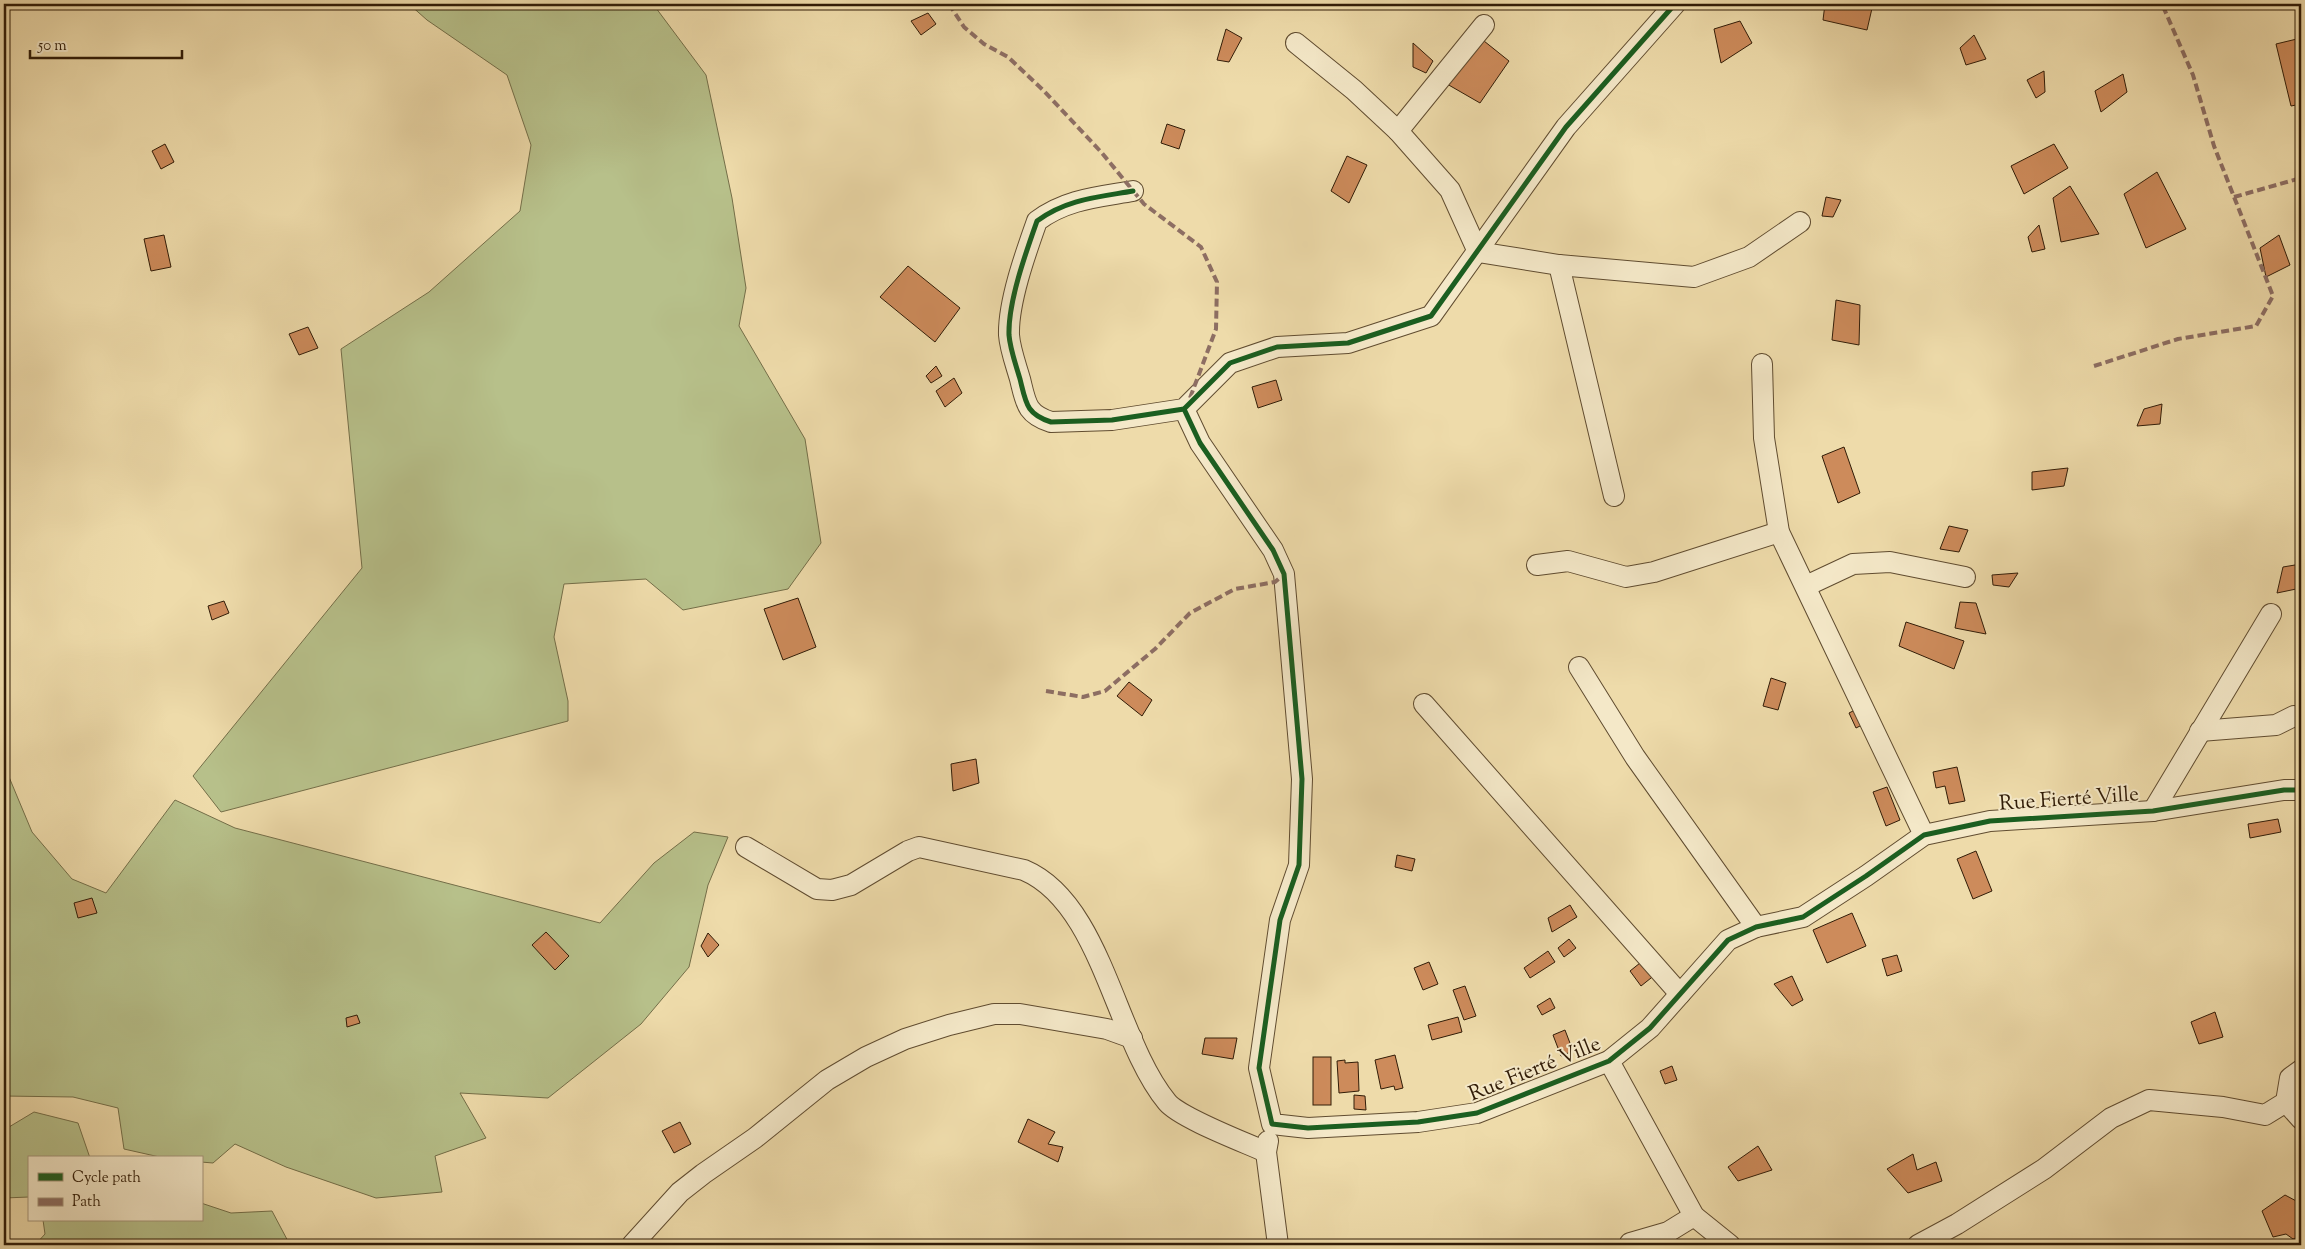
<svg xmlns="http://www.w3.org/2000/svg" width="2305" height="1249" font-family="'Sorts Mill Goudy',serif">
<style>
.green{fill:#b7c08a;stroke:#746e48}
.building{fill:#cd8b5b;stroke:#311c07}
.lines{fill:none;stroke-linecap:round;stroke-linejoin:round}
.minor-casing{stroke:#604c30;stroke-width:22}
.minor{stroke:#f4e8c8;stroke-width:20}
.quiet{stroke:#8d6e63;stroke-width:4;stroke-dasharray:8 4;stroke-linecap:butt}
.cycleway-casing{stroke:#f4e8c8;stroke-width:8}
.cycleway{stroke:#1b5e20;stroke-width:5}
.labels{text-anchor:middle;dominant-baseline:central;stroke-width:4;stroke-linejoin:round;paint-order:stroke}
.street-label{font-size:21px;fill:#311c07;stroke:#f4e8c8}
</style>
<rect width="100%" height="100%" fill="#eedbaa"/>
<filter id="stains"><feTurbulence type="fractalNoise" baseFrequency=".004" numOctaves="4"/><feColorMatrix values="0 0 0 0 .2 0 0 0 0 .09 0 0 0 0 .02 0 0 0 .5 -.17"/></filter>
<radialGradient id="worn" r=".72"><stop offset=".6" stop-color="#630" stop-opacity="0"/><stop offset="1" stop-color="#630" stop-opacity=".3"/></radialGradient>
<g class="green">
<path d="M409 4H653L706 75 732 198 746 288 739 326 805 439 821 543 788 589 683 610 646 579 564 584 554 637 568 701V721L221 812 193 776 362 568 341 349 429 292 520 211 531 145 507 75 427 20Z"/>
<path d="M4 765 32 832 72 879 106 893 175 800 235 828 600 923 654 863 694 832 728 837 708 885 689 967 641 1024 548 1098 460 1093 486 1138 435 1156 442 1192 376 1198 286 1167 235 1144 213 1163 201 1162V1158H164L124 1149 118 1108 73 1097 4 1096Z"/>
<path d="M34 1112 78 1123 90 1158H29V1197L4 1198V1130Z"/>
<path d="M201 1203 231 1213 272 1211 290 1245H35L45 1234 43 1220H201Z"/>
</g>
<g class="building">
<path d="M1825 4H1873L1867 30 1823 20Z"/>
<path d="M928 13 936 24 921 35 911 21Z"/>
<path d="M1740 21 1752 43 1721 63 1714 29Z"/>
<path d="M1226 29 1242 38 1229 62 1217 60Z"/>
<path d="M1974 35 1986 59 1966 65 1960 48Z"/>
<path d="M2301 38V104L2291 106 2276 44Z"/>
<path d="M1484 41 1509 61 1480 103 1447 84Z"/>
<path d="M1413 43 1433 61 1426 73 1413 67Z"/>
<path d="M2044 71 2045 92 2036 98 2027 80Z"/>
<path d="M2123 74 2127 92 2101 112 2095 91Z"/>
<path d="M1167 124 1185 130 1179 149 1161 143Z"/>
<path d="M165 144 174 162 161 169 152 151Z"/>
<path d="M2054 144 2068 168 2024 194 2011 166Z"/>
<path d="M1347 156 1367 165 1349 203 1331 191Z"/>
<path d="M2157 172 2186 229 2146 248 2124 194Z"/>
<path d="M2070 186 2099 234 2061 242 2053 198Z"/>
<path d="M1826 197 1841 200 1833 217 1822 216Z"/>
<path d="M2039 225 2045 249 2032 252 2028 237Z"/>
<path d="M164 235 171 267 151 271 144 239Z"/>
<path d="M2279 235 2290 265 2266 277 2260 248Z"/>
<path d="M908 266 960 308 935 342 880 297Z"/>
<path d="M1836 300 1860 305 1859 345 1832 340Z"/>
<path d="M308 327 318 348 299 355 289 334Z"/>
<path d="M936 366 942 376 931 383 926 376Z"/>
<path d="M954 378 962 393 945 407 936 391Z"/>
<path d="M1276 380 1282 400 1258 408 1252 387Z"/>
<path d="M2162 404 2160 424 2137 426 2144 409Z"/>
<path d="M1844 447 1860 493 1838 503 1822 456Z"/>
<path d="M2068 468 2064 486 2032 490V472Z"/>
<path d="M1949 526 1968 530 1959 552 1940 549Z"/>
<path d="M2301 564V588L2277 593 2283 567Z"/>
<path d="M2018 573 2009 587 1993 585 1992 575Z"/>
<path d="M798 598 816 647 783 660 764 609Z"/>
<path d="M224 601 229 613 212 620 208 606Z"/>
<path d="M1960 602 1976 603 1986 634 1955 628Z"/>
<path d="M1906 622 1964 641 1954 669 1899 646Z"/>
<path d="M1771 678 1786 683 1778 710 1763 706Z"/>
<path d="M1129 682 1152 700 1142 716 1117 696Z"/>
<path d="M1861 707 1868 722 1856 728 1849 713Z"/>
<path d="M976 759 979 783 953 791 951 764Z"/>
<path d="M1957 767 1965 801 1949 804 1945 786 1936 788 1933 772Z"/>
<path d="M1887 787 1900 820 1886 826 1873 792Z"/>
<path d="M2278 819 2281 832 2250 838 2248 824Z"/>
<path d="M1976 851 1992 891 1973 899 1957 859Z"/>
<path d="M1397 855 1415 859 1412 871 1395 867Z"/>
<path d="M92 898 97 913 78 918 74 903Z"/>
<path d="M1570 905 1577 917 1552 932 1548 918Z"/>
<path d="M1852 913 1866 946 1827 963 1813 930Z"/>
<path d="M546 932 569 956 555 970 532 945Z"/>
<path d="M708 933 719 945 708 957 701 946Z"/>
<path d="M1569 939 1576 948 1564 957 1558 948Z"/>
<path d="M1548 951 1555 962 1530 978 1524 968Z"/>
<path d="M1897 955 1902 971 1887 976 1882 959Z"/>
<path d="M1645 959 1656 974 1641 986 1630 971Z"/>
<path d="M1429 962 1438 984 1423 990 1414 968Z"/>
<path d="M1792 976 1803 1000 1792 1006 1774 984Z"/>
<path d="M1465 986 1476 1016 1464 1020 1453 990Z"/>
<path d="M1550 998 1555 1008 1542 1015 1537 1006Z"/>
<path d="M2215 1012 2223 1037 2199 1044 2191 1022Z"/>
<path d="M357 1015 360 1023 347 1027 346 1018Z"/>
<path d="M1458 1017 1462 1032 1432 1040 1428 1025Z"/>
<path d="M1565 1030 1573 1051 1561 1056 1553 1035Z"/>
<path d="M1205 1038H1237L1233 1059 1202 1054Z"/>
<path d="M1395 1055 1403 1088 1395 1090 1394 1086 1381 1089 1375 1060Z"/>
<rect x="1313" y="1057" width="18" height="48"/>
<path d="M1345 1060V1063L1358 1062 1359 1091 1339 1093 1337 1061Z"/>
<path d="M1672 1066 1677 1080 1665 1084 1660 1071Z"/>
<path d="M1354 1095 1365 1096 1366 1110 1354 1109Z"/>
<path d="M1028 1119 1055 1132 1048 1144 1063 1147 1058 1162 1018 1142Z"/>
<path d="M680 1122 691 1144 674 1153 662 1131Z"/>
<path d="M1758 1146 1772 1170 1738 1181 1728 1167Z"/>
<path d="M1913 1154 1917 1170 1936 1162 1942 1181 1908 1193 1887 1169Z"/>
<path d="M2285 1195 2300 1203 2301 1208V1236L2293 1239 2286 1234 2273 1237 2262 1211Z"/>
</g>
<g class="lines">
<defs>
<g id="minor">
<path d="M1484 25 1398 131 1450 190 1478 252 1559 265 1694 277 1749 257 1800 222"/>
<path d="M1296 43 1354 90 1398 131"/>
<path d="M1133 191C1099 197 1066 199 1037 221 1026 252 1008 302 1009 335 1010 349 1016 365 1020 379 1026 403 1026 414 1051 422L1112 420 1184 409 1230 363 1277 347 1348 343 1431 316 1566 127 1675 4"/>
<path d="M1559 265 1614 496"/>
<path d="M1762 364 1764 438 1779 532 1924 835"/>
<path d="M1184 409 1200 443 1273 550 1284 574 1302 779 1299 865 1280 920 1259 1068 1272 1124 1308 1128 1418 1122 1477 1113 1609 1061 1650 1028 1728 940 1756 927 1803 917 1866 876 1924 835 1990 821 2153 811 2284 790H2301"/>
<path d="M1537 565 1568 561 1626 577 1654 572 1779 532"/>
<path d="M1806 586 1853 564 1890 562 1965 577"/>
<path d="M1579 667 1635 757 1756 927"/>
<path d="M1424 704 1680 994"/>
<path d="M2200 731 2276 725 2294 716"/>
<path d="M2153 811 2271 614"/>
<path d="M746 847 817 889 832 890 851 885 908 851 919 847 1024 870C1102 903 1115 1039 1167 1102 1180 1118 1244 1142 1266 1152"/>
<path d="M1609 1061 1694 1216 1730 1245"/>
<path d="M2286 1102 2301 1119"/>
<path d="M1268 1141 1266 1152 1278 1245"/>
<path d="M1630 1243 1668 1232 1694 1216"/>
<path d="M632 1245 680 1192 703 1174 755 1138 827 1080 866 1057 905 1039 949 1025 994 1014H1020L1107 1029 1132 1038"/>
<path d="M1918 1245 1957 1224 2044 1169 2111 1118 2149 1100 2223 1107 2265 1115 2286 1102 2290 1078 2301 1070"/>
</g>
</defs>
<use href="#minor" class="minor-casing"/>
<use href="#minor" class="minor"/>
<g class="quiet">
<path d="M949 4 964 27 984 44 1008 57 1044 91 1102 153 1144 204 1201 247 1217 282 1216 329 1190 398"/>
<path d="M2234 197 2301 178"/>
<path d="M2094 366 2178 339 2256 326 2273 296 2214 146 2193 75 2162 4"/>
<path d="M1046 691 1083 697 1105 691 1155 649 1190 613 1235 589 1275 582 1284 574"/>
</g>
<defs>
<g id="cycleway">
<path d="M1133 191C1099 197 1066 199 1037 221 1026 252 1008 302 1009 335 1010 349 1016 365 1020 379 1026 403 1026 414 1051 422L1112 420 1184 409 1230 363 1277 347 1348 343 1431 316 1566 127 1675 4"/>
<path d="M1184 409 1200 443 1273 550 1284 574 1302 779 1299 865 1280 920 1259 1068 1272 1124 1308 1128 1418 1122 1477 1113 1609 1061 1650 1028 1728 940 1756 927 1803 917 1866 876 1924 835 1990 821 2153 811 2284 790H2301"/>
</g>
</defs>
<use href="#cycleway" class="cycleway-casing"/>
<use href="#cycleway" class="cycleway"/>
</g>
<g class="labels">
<g class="street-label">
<text transform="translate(2069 800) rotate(-4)">Rue Fierté Ville</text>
<text transform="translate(1535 1070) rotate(-22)">Rue Fierté Ville</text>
</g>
</g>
<rect width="2305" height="1249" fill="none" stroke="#eedbaa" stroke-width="20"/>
<rect x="5" y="5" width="2295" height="1239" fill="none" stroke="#311c07" stroke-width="2.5"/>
<rect x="10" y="10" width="2285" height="1229" fill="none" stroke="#311c07"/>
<rect x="28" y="1156" width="175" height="65" fill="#f4e8c8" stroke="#a6967b"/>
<rect x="38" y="1173" width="25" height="8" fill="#1b5e20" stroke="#a6967b"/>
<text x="72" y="1182" font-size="15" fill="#311c07">Cycle path</text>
<rect x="38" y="1198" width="25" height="8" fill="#8d6e63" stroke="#a6967b"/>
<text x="72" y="1206" font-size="15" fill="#311c07">Path</text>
<path d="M30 50v8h152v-8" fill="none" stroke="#311c07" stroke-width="2.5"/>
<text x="38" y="50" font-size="15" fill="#311c07" stroke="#f4e8c8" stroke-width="4" paint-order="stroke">50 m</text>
<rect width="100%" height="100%" filter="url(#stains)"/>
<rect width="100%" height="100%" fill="url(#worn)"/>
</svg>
